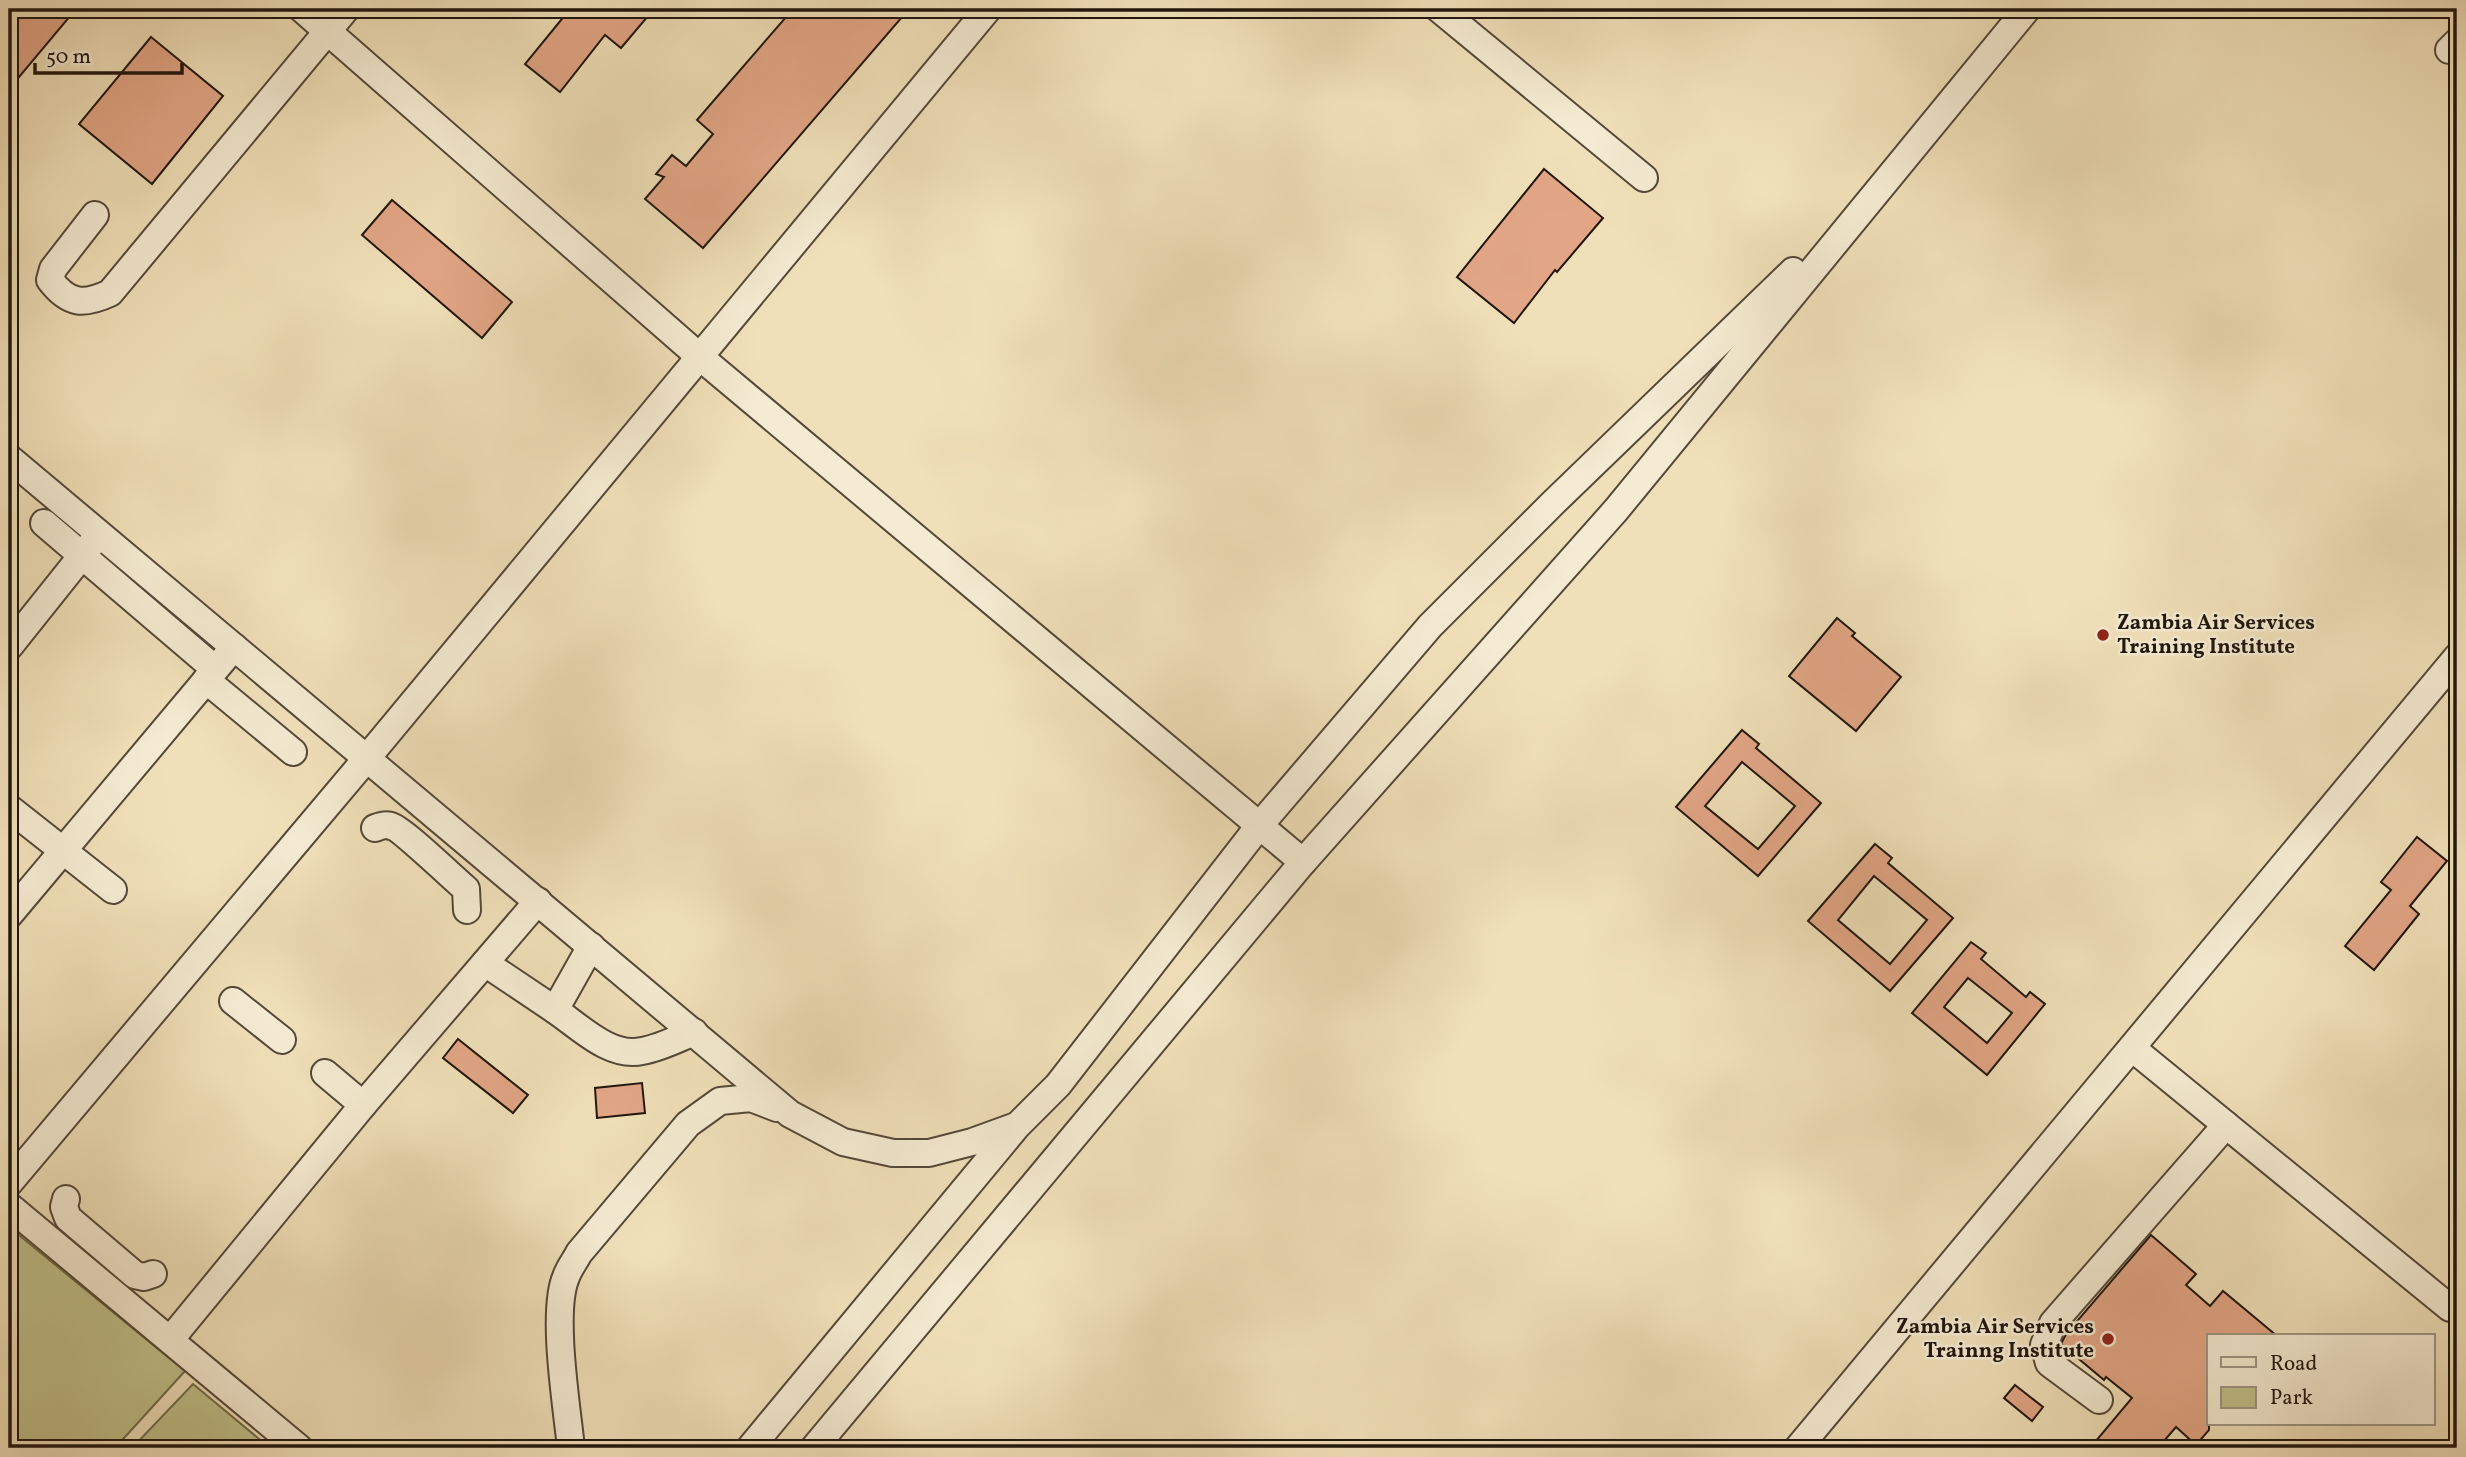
<svg xmlns="http://www.w3.org/2000/svg" width="2466" height="1457" font-family="Vollkorn,serif">
<style>
.green{fill:#c1c08a;stroke:#706b4c;stroke-width:2}
.building{fill:#e2a686;stroke:#20160e;stroke-width:2;fill-rule:evenodd}
.lines{fill:none;stroke-linecap:round;stroke-linejoin:round}
.minor-casing{stroke:#544839;stroke-width:30}
.minor{stroke:#f5ebd2;stroke-width:26}
.poi-dot{fill:#8f2418;stroke:#f5ebd2;stroke-width:2.5}
.labels{text-anchor:middle;dominant-baseline:central;stroke-width:5;stroke-linejoin:round;paint-order:stroke}
.poi-label{font-size:21px;font-weight:bold;fill:#20160e;stroke:#f5ebd2;text-anchor:start}
</style>
<rect width="100%" height="100%" fill="#f0e0b9"/>
<filter id="stains"><feTurbulence type="fractalNoise" baseFrequency=".00286" numOctaves="4"/><feColorMatrix values="0 0 0 0 .2 0 0 0 0 .09 0 0 0 0 .02 0 0 0 .5 -.17"/></filter>
<radialGradient id="worn" r=".72"><stop offset=".6" stop-color="#630" stop-opacity="0"/><stop offset="1" stop-color="#630" stop-opacity=".3"/></radialGradient>
<g class="green">
<path d="M9 1227 185 1371 115 1448H9Z"/>
<path d="M193 1384 270 1448H132Z"/>
</g>
<g class="building">
<path d="M9 9H76L9 89Z"/>
<path d="M570 9H654L621 48 605 35 560 92 525 64Z"/>
<path d="M793 9H909L703 248 645 199 664 177 656 174 672 155 686 166 713 134 697 120Z"/>
<path d="M151 37 223 96 152 184 79 124Z"/>
<path d="M1544 169 1603 218 1557 272 1555 270 1514 323 1457 277Z"/>
<path d="M392 200 512 302 482 338 362 235Z"/>
<path d="M1837 618 1855 633 1852 636 1901 677 1856 731 1789 676Z"/>
<path d="M1742 730 1759 744 1756 748 1821 803 1758 876 1676 807ZM1742 762 1795 806 1758 849 1705 806Z"/>
<path d="M2417 837 2447 861 2410 906 2419 914 2374 970 2345 946 2391 890 2381 882Z"/>
<path d="M1875 844 1892 858 1888 863 1953 918 1890 991 1808 921ZM1874 876 1927 920 1890 964 1838 920Z"/>
<path d="M1971 942 1986 953 1981 959 2026 997 2030 992 2045 1004 1987 1075 1912 1013ZM1968 978 2012 1013 1987 1043 1944 1007Z"/>
<path d="M458 1039 528 1095 513 1113 443 1058Z"/>
<path d="M642 1083 645 1113 597 1118 595 1088Z"/>
<path d="M2151 1235 2196 1274 2186 1285 2210 1306 2223 1291 2277 1336H2209V1430L2196 1445 2176 1427 2158 1448H2090L2132 1398 2106 1377 2104 1380 2061 1344 2066 1334Z"/>
<path d="M2015 1385 2043 1407 2032 1421 2004 1398Z"/>
</g>
<g class="lines">
<defs>
<g id="minor">
<path d="M302 9 700 357 1303 862"/>
<path d="M1439 9 1644 178"/>
<path d="M2449 50 2457 42"/>
<path d="M95 215 53 269 50 280C69 305 84 305 110 293L346 9"/>
<path d="M9 458 790 1114 843 1142 893 1153H929L972 1142 1016 1126"/>
<path d="M44 523 215 669"/>
<path d="M9 647 92 543"/>
<path d="M206 680 293 752"/>
<path d="M9 808 113 890"/>
<path d="M375 828C380 826 386 824 391 826 401 828 454 879 466 889L467 910"/>
<path d="M9 915 234 647"/>
<path d="M591 946 555 1010C580 1027 610 1058 642 1051 660 1048 677 1039 694 1032"/>
<path d="M485 963 555 1010"/>
<path d="M233 1001 282 1040"/>
<path d="M2132 1048 2450 1308"/>
<path d="M325 1073 363 1105"/>
<path d="M9 1183 367 758 988 9"/>
<path d="M66 1199 64 1207 68 1218 135 1275 144 1277 153 1274"/>
<path d="M9 1206 299 1448"/>
<path d="M170 1340 363 1105 538 901"/>
<path d="M2099 1400 2049 1363 2044 1345 2053 1323 2226 1125"/>
<path d="M571 1448C567 1408 551 1312 566 1277 569 1268 575 1261 579 1253L688 1124 720 1101 751 1098 777 1108"/>
<path d="M750 1448 1017 1126 1058 1085 1259 826 1430 626 1553 503 1793 271"/>
<path d="M814 1448 1303 862 1616 510 2027 9"/>
<path d="M1798 1448 2457 657"/>
</g>
</defs>
<use href="#minor" class="minor-casing"/>
<use href="#minor" class="minor"/>
</g>
<g class="poi-dot">
<circle cx="2103" cy="635" r="7"/>
<circle cx="2108" cy="1339" r="7"/>
</g>
<g class="labels">
<g class="poi-label">
<text x="2117" y="623">Zambia Air Services<tspan x="2117" dy="24">Training Institute</tspan></text>
<text x="2094" y="1327" text-anchor="end">Zambia Air Services<tspan x="2094" dy="24">Trainng Institute</tspan></text>
</g>
</g>
<rect width="2466" height="1457" fill="none" stroke="#f0e0b9" stroke-width="35"/>
<rect x="10" y="10" width="2445" height="1436" fill="none" stroke="#20160e" stroke-width="3.5"/>
<rect x="18" y="18" width="2431" height="1422" fill="none" stroke="#20160e" stroke-width="2"/>
<rect x="2207" y="1334" width="228" height="91" fill="#f5ebd2" stroke="#a09684" stroke-width="2"/>
<rect x="2221" y="1357" width="35" height="10" fill="#f5ebd2" stroke="#a09684" stroke-width="2"/>
<text x="2270" y="1370" font-size="21" fill="#20160e">Road</text>
<rect x="2221" y="1387" width="35" height="21" fill="#c1c08a" stroke="#a09684" stroke-width="2"/>
<text x="2270" y="1404" font-size="21" fill="#20160e">Park</text>
<path d="M35 63v10h147v-10" fill="none" stroke="#20160e" stroke-width="3.5"/>
<text x="46" y="63" font-size="21" fill="#20160e" stroke="#f5ebd2" stroke-width="5" paint-order="stroke">50 m</text>
<rect width="100%" height="100%" filter="url(#stains)"/>
<rect width="100%" height="100%" fill="url(#worn)"/>
</svg>
